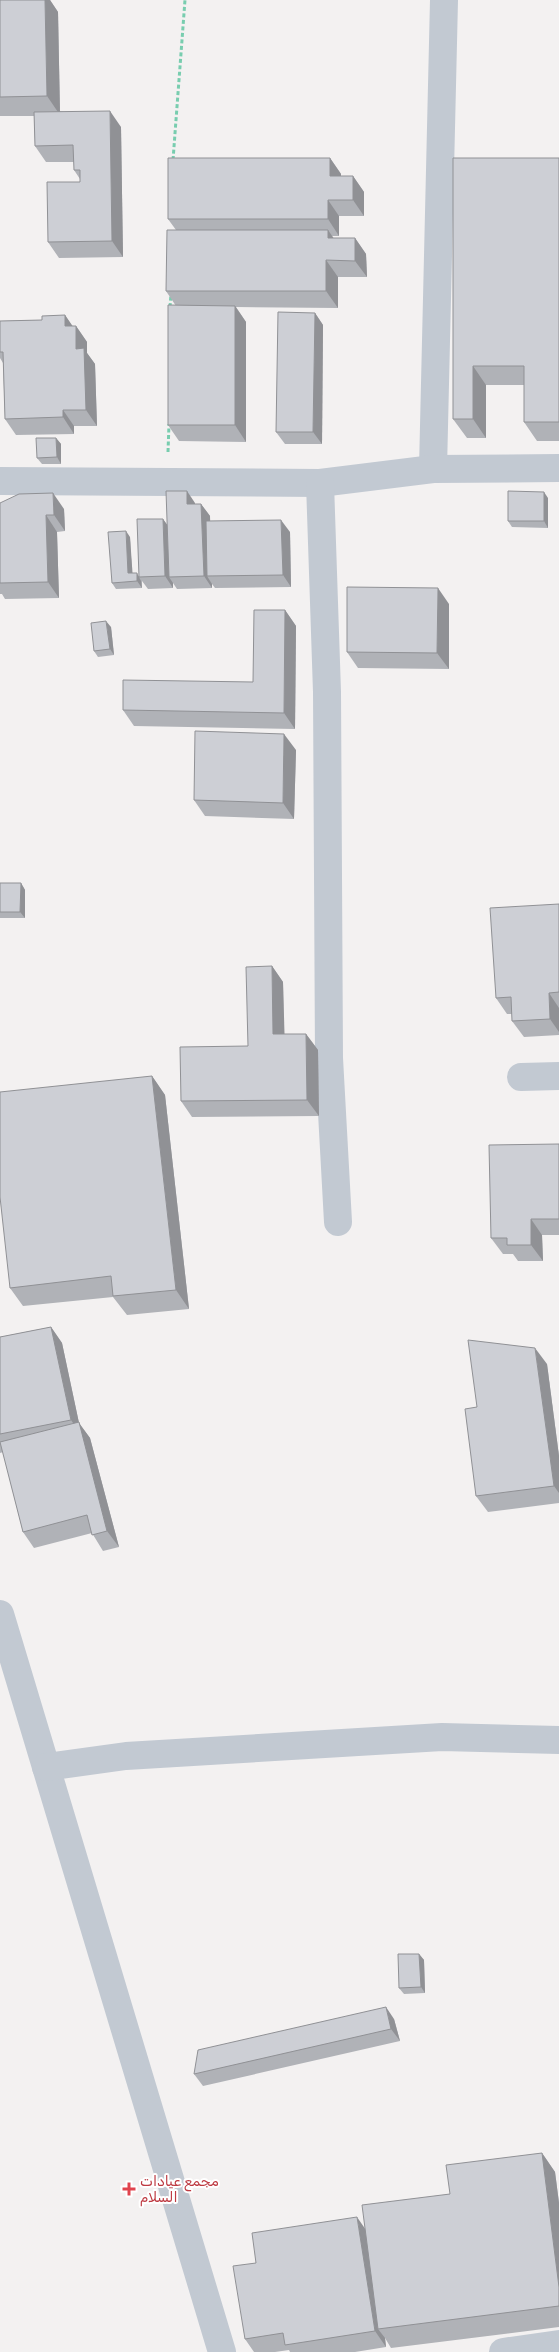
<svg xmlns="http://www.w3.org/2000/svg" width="559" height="2352" font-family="Rubik,Vazirmatn,sans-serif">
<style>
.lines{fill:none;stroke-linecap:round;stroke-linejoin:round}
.path{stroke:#78cdaf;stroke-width:3;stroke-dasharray:4 2.5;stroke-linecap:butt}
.minor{stroke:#c2c9d2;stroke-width:28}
.wall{fill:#b0b2b7}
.shaded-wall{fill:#909195}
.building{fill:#cdcfd5;stroke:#909195}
.health-dot{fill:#e0444e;stroke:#fff;stroke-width:2}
.labels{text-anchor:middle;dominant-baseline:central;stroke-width:4;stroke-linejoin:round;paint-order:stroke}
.health-label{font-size:14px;fill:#be3a42;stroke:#fff;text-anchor:start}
</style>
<rect width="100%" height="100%" fill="#f3f1f1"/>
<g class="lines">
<g class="path">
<path d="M173 160 185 0"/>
<path d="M170 307 171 294"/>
<path d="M168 452 169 424"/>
</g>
<g class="minor">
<path d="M433 469 444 0"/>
<path d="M0 481 320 483 433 469 559 468"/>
<path d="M320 483 327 692 329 1058 338 1222"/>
<path d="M521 1077 559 1076"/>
<path d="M0 1614 222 2352"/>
<path d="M46 1767 126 1756 442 1737 559 1740"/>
<path d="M503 2352 559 2344"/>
</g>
</g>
<g class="wall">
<path d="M0 0H50L58 12 60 111 121 127 123 257 59 258 48 242 80 182V179L74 170V162H46L35 146 34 116H0Z"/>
<path d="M330 158 341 174V176H353L364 192V216H339V236H332L333 238H355L366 254 367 277H338V308L236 307 246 322V442L179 441 168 425 176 306 166 291 176 230 168 219Z"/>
<path d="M453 158H559V441H537L524 422V385H486V438H467L453 419Z"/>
<path d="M315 313 323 325 322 444H285L276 432Z"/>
<path d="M65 315 72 326H76L87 342V353L95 364 97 426H74V434L16 435 5 419 3 363 0 358V321L42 320Z"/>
<path d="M56 438 61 444V464H42L37 458Z"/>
<path d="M548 498V528L512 527 508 521Z"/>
<path d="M0 503 64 509 65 531 57 532 59 598 5 599 2 594H0Z"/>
<path d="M195 503V504H201L210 516V521L290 532 291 587 215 588 212 584V588L177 589 173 583V588L148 589 142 581V588L116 589 112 583 130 537 132 573 139 576 163 519 167 525Z"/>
<path d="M449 604V669L358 668 347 652Z"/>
<path d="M285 610 296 626 295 729 134 726 123 710 253 682Z"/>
<path d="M111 627 114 655 98 657 94 651Z"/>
<path d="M296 750 294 819 205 816 194 800Z"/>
<path d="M0 883H21L25 890V918H0Z"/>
<path d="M559 904V1035L524 1037 512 1021V1014H507L496 998Z"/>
<path d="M272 966 283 982 284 1034H306L318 1050 319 1116 192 1117 181 1101 248 1046Z"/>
<path d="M152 1076 165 1095 189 1309 127 1315 113 1297 23 1306 10 1288Z"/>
<path d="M559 1144V1235H542L543 1261H518L513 1254H503L491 1238Z"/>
<path d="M51 1327 62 1343 79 1423 90 1438 119 1547 103 1551 92 1533 34 1548 23 1532 3 1452 0 1453V1337Z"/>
<path d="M547 1364 559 1456V1503L488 1512 476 1496 477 1407Z"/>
<path d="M419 1954 424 1960 425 1993 404 1994 399 1988Z"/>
<path d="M394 2019 400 2041 203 2086 194 2074Z"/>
<path d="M542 2153 555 2172 559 2203V2327L391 2348 385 2338 386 2347 355 2352H290L289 2350 275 2352H254L245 2339 256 2263 365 2229 450 2194Z"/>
</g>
<g class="shaded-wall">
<path d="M45 0H50L58 12 60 115 47 96Z"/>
<path d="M110 111 121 127 123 257 112 241Z"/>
<path d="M330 158 341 174V193L330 176Z"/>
<path d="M353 176 364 192V216L353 200Z"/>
<path d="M328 200 339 216V236L328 219Z"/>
<path d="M328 230 339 246 328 238Z"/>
<path d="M355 238 366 254 367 277 355 261Z"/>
<path d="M326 260 338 277V308L326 291Z"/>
<path d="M235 306 246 322V442L235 425Z"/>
<path d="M315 313 323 325 322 444 313 432Z"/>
<path d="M65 315 76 331V326L87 342V353L95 364 97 426 86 410 76 349 65 326Z"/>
<path d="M473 366 486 385V438L473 419Z"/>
<path d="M63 410 74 426V434L63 417Z"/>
<path d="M56 438 61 444V464L57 457Z"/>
<path d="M187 491 195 503V516L187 504Z"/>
<path d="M544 492 548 498V528L544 521Z"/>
<path d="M53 493 64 509 65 531 54 515Z"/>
<path d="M201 504 210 516 212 576H207L212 584V588L204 576Z"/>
<path d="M46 515 57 532 59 598 48 582Z"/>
<path d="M163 519 171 530 169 577 173 583V588L165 576Z"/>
<path d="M281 520 290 532 291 587 283 575Z"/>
<path d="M126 531 130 537 133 580 128 573Z"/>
<path d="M137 573 141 581 142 588 137 581Z"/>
<path d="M438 588 449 604V669L437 653Z"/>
<path d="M285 610 296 626 295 729 284 713Z"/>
<path d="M106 621 111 627 114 655 110 649Z"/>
<path d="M284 734 296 750 294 819 283 803Z"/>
<path d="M21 883 25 890V918L20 912Z"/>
<path d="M272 966 283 982 285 1051 273 1034Z"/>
<path d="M549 993 559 1008V1032L550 1019Z"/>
<path d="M306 1034 318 1050 319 1116 307 1100Z"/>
<path d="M152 1076 165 1095 189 1309 176 1290Z"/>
<path d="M531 1219 542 1235 543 1261 531 1245Z"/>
<path d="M51 1327 62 1343 79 1423 90 1438 119 1547 107 1531 82 1436 71 1420Z"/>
<path d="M535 1348 547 1364 559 1456V1493L554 1486Z"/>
<path d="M419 1954 424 1960 425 1993 421 1987Z"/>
<path d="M386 2007 394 2019 400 2041 391 2029Z"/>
<path d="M542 2153 555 2172 559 2203V2287Z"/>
<path d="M357 2217 368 2233 378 2329 385 2338 386 2347 375 2331Z"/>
</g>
<g class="building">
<path d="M0 0H45L47 96 0 97Z"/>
<path d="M110 111 112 241 48 242 47 182H80V170H74L73 145 35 146 34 112Z"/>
<path d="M168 158H330V176H353V200H328V219H168Z"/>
<path d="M453 158H559V422H524V366H473V419H453Z"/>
<path d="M167 230H328V238H355V261L326 260V291H166Z"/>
<path d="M168 305 235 306V425H168Z"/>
<path d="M278 312 315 313 313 432H276Z"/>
<path d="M65 315V326H76V349L84 348 86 410H63V417L5 419 3 352H0V321L42 320V316Z"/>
<path d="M36 438H56L57 457 37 458Z"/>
<path d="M166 491H187V504H201L204 576 169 577Z"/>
<path d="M508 491 544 492V521H508Z"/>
<path d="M53 493 54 515H46L48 582 0 583V503L19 494Z"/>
<path d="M137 519H163L165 576 139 577Z"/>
<path d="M281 520 283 575 207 576 206 521Z"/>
<path d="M126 531 128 573H137V581L112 583 108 532Z"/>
<path d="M347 587 438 588 437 653 347 652Z"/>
<path d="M254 610H285L284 713 123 710V680L253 682Z"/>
<path d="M106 621 110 649 94 651 91 623Z"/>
<path d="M195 731 284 734 283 803 194 800Z"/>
<path d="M0 883H21L20 912H0Z"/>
<path d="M559 904V992L549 993 550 1019 512 1021 511 997 496 998 490 908Z"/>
<path d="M272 966 273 1034H306L307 1100 181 1101 180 1047 248 1046 246 967Z"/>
<path d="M152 1076 176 1290 113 1296 111 1276 10 1288 0 1197V1092Z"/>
<path d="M559 1144V1219H531V1245H507V1238H491L489 1145Z"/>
<path d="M51 1327 71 1420 0 1434V1337Z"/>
<path d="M468 1340 535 1348 554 1486 476 1496 465 1409 477 1407Z"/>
<path d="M79 1422 107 1531 92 1535 87 1515 23 1532 0 1442Z"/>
<path d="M398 1954H419L421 1987 399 1988Z"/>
<path d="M386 2007 391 2029 194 2074 198 2050Z"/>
<path d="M542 2153 559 2287V2306L378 2329 362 2205 450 2194 446 2165Z"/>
<path d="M357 2217 375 2331 285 2345 283 2333 245 2339 233 2266 256 2263 252 2233Z"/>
</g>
<path class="health-dot" d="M126.5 2181.5h5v5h5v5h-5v5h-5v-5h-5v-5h5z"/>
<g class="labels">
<g class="health-label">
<text x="140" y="2181">مجمع عيادات<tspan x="140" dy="16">السلام</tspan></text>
</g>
</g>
</svg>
